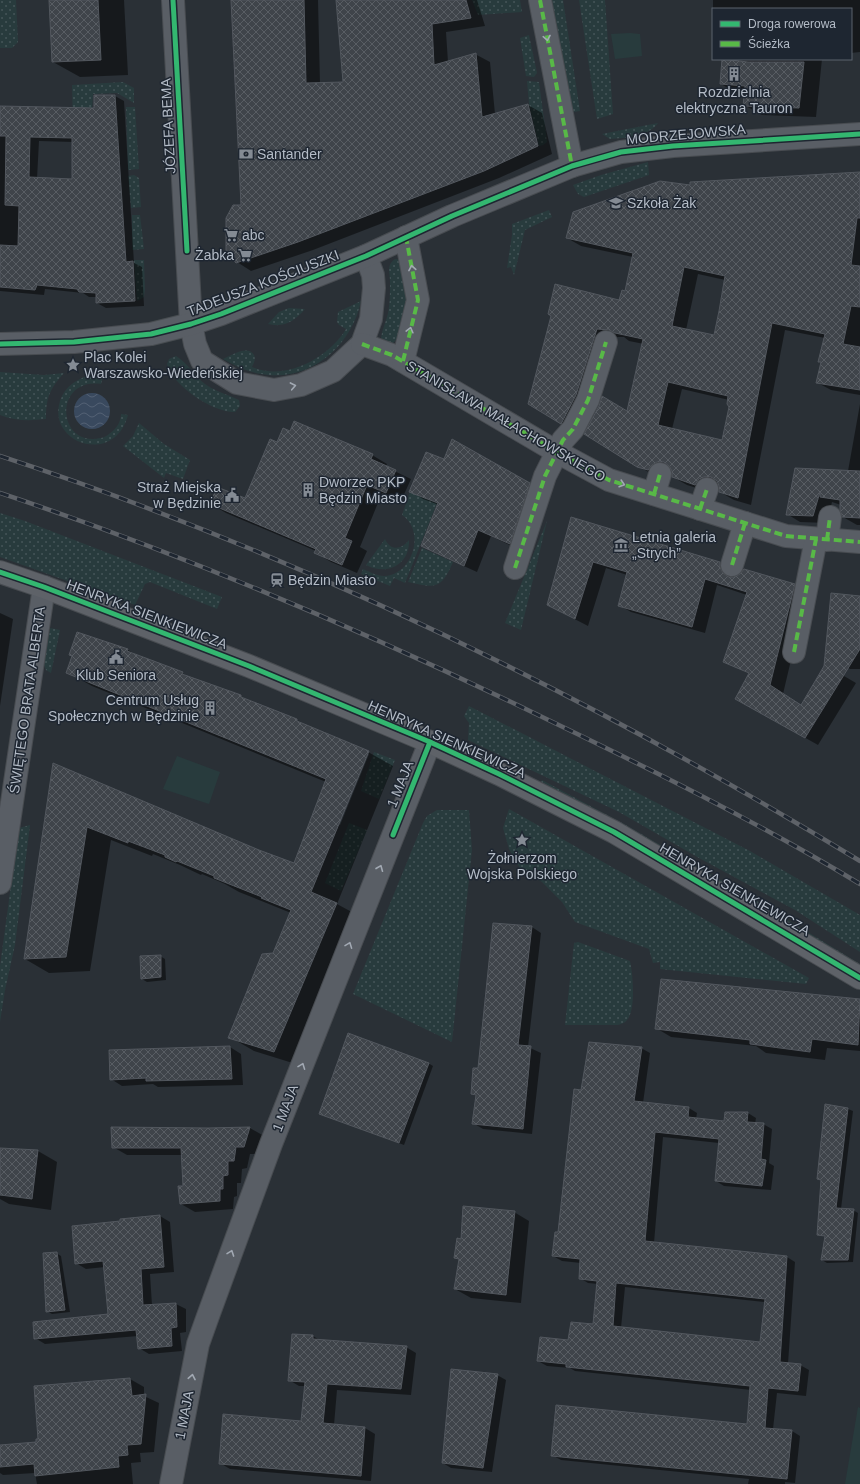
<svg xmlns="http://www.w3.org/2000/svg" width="860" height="1484" font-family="Arial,sans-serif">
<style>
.grass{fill:url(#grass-dots)}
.green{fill:#283b3d}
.water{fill:url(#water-waves)}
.shadow{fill:#0007;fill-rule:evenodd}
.building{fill:url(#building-cross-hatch);stroke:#52575e;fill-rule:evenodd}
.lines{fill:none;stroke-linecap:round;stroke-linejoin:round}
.street-casing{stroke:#484c51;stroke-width:24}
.secondary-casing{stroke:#484c51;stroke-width:24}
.street{stroke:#595e65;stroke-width:22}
.secondary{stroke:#5e6268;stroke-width:22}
.rail-casing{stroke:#5e6268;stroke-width:4.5}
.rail{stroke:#1e2631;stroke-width:3;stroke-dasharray:9;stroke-linecap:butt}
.quiet{stroke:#58b947;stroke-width:4;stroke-dasharray:8 4;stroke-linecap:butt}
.cycleway-casing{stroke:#1e2631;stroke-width:8}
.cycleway{stroke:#33b770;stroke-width:5}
.oneway{stroke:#a2a9b3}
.labels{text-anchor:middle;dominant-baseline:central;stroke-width:3;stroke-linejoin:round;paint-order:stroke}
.poi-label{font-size:14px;fill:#b4bcc7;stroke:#1e2631;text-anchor:start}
.street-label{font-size:14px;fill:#b4bcc7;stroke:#1e2631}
</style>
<defs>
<pattern id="grass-dots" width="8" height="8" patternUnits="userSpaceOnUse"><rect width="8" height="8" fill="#283b3d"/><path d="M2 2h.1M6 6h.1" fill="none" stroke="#455558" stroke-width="1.8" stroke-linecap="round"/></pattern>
<pattern id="water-waves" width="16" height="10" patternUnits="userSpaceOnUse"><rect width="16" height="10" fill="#39495e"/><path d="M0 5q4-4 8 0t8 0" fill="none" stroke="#536174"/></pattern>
<pattern id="building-cross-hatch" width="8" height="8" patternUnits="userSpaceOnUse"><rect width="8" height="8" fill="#3f444a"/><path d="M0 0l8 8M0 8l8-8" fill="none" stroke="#585d63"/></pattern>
</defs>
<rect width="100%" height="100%" fill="#2a3036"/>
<g class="grass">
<path d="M0 0H16L18 42 12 48H0Z"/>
<path d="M472 0H520L522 12 478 15Z"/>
<path d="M544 0H563L580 111 573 112 570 96 561 87Z"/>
<path d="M579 0H605L613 114 597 119Z"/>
<path d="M529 35 537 73 534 77 526 76 520 38Z"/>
<path d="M527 81 539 82 547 142 543 145 539 146 529 104Z"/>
<path d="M123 82 134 88V103L117 93 93 94 91 127 73 126 72 85Z"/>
<path d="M126 107H135L139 169 128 170Z"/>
<path d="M658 123C648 137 626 138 610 139L602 134Z"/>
<path d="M648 162 649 175 584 197 578 194 573 185 601 175Z"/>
<path d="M134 175 139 178 141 207 131 208 128 176Z"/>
<path d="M549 210 552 217 525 230 514 275 511 267 507 268 512 235V224Z"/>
<path d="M132 215H140L144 249 132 250Z"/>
<path d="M395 259 403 260 408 301 398 338 393 343H387L381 338C382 330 385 324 387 317 390 307 390 295 390 285 391 274 385 266 395 259Z"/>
<path d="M134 260H144L145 289 144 297 137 301Z"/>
<path d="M361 301C352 344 314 379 269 375 252 374 237 367 223 359 230 356 248 344 254 355 256 359 254 363 252 367 286 382 329 357 346 329L339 325 337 322 338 312Z"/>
<path d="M289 308 305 309C295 321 284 328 268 324L279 312Z"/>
<path d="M176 356C188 363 194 376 205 384 216 392 227 394 239 400L240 406 235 412C213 413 172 385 167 364L169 359Z"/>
<path d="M0 372 44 375 64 373C50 389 46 397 46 419 30 421 15 421 0 415Z"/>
<path d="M87 376 103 377 101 384C55 378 57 441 94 439 100 438 105 438 109 434 115 430 121 423 121 414L128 415C114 469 41 441 62 396 67 386 76 380 87 376Z"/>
<path d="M139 423 164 444 190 460 183 479 166 473 164 478 123 446 133 436Z"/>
<path d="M410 492 437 503 405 583 394 578 390 586 361 574 363 569C370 572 377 576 384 576 413 575 426 531 402 515Z"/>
<path d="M0 513 25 521 222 597 217 609 150 582 145 584 135 605 0 557Z"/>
<path d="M547 521 521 630 505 623Z"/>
<path d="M385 539C391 552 402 549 409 540 410 565 387 576 366 565Z"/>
<path d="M422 548 453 562C441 590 435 588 408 582Z"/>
<path d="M50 628 60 630 51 673 46 670 44 665Z"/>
<path d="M469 706 750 851 860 915V952L795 910 699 858 619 812 468 740 469 723 464 716Z"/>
<path d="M374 752 395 760 379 799 361 791Z"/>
<path d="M542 780 626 825 767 907 860 964V966C756 900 648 841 541 782Z"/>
<path d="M509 809 809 978 806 984 660 969V962L653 963 649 949 575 922 562 902 542 882 521 870 509 849 503 828Z"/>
<path d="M437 810H469L472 850 452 1042 353 994 423 823 427 816Z"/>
<path d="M349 823 367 830 341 891 325 883Z"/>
<path d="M30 825 15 945 5 990 0 1022V966L17 841 19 828Z"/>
<path d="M578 942 630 961C633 974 636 1010 627 1020 625 1023 621 1024 618 1025H565L574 943Z"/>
</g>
<g class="green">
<path d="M630 33 640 34 642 56 615 59 611 34Z"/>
<path d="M177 756 220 772 209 804 163 789Z"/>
<path d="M858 1407 860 1408V1484H845Z"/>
</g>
<circle class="water" cx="92" cy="411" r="18"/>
<g class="shadow">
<path d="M50 0H124L128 75 80 77 53 62Z"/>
<path d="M232 0H318L320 84 344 83 337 0H477L485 26 446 32 448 62 475 54 490 62 495 114 528 105 542 113 552 154 499 178 313 250 251 271 237 262 242 206Z"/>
<path d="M713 0H860V52L851 53V9H713V31Z"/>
<path d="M723 59H822L816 117 762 115 744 105 745 94H738L721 84Z"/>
<path d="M115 96 124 101 134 263 142 267 144 306 106 308 97 303V297H89L83 293 45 289 44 295 0 291V107L95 109ZM39 141 73 142V180L37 179Z"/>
<path d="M860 172V395L831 390 818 383 822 363 819 362 825 338 785 330 751 505 734 500 720 492 719 484 713 487 709 492 687 485 673 477 672 469 665 472 652 474 638 466 628 412 644 344 629 341 624 337H611L575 431 529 404 620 301 625 292 633 257 581 246 567 238 691 186ZM698 274 725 280 714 337 686 330ZM682 389 729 400 730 406 723 441 672 429Z"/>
<path d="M860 404V525H857L843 517 841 505 832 502 827 523 800 522 787 514 848 471Z"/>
<path d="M453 440 542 491 522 551 491 536 477 572 435 553 422 546 439 505 423 499 411 491 445 460Z"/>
<path d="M277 443 372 455 387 464 386 467 411 479 401 501 382 493 360 547 367 551 357 573 331 562 316 553V551L226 513 211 504 246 499Z"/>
<path d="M572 519 720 562 732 570 734 578 794 585 807 592 783 694 802 706 823 670 844 676 856 683 818 745 736 699 750 674 724 661 747 595 717 585 705 633 631 612 619 605 627 575 606 568 588 626 561 612Z"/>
<path d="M860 597V669H850L826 655Z"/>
<path d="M0 613 13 619 0 706Z"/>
<path d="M78 633 128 650 138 656 182 673 192 679 240 696 251 702 297 720 310 728 368 752 393 766 337 904 361 917 299 1065 254 1051 230 1037 274 954 291 913 239 892 225 884 202 874 201 875 180 865 153 854 152 856 111 840 90 971 49 973 25 959 54 765 259 851 294 864 326 782 92 686 67 672 73 656ZM367 754H369L340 825 338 824Z"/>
<path d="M532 927 541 933 528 1047 541 1053 532 1134 483 1129 473 1123 476 1096 472 1094 479 1069Z"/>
<path d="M160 956 165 959 166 980 147 982 142 979Z"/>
<path d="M662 980 860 1000V1051L827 1048 825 1060 766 1053 756 1046 671 1037 656 1028Z"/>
<path d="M230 1047 241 1054 243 1085 158 1087 153 1084 122 1086 111 1079 110 1051Z"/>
<path d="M641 1048 650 1053 643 1103 689 1108 697 1113 696 1119 725 1122 748 1113 756 1118 755 1124H763L772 1129 769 1163 774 1166 771 1190 724 1186 716 1181 719 1143 663 1137 654 1243 787 1257 795 1262 788 1364 800 1365 809 1370 806 1396 777 1393 773 1429 792 1431 800 1436 795 1483 785 1482V1484H748L749 1479 561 1460 552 1455 748 1425 751 1390 575 1371 570 1368 547 1366 538 1361 594 1325 598 1284 588 1283 580 1278 581 1263 562 1261 553 1256 559 1233 581 1091ZM625 1287 765 1302 761 1343 621 1328Z"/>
<path d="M428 1063 433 1066 404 1145 320 1114Z"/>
<path d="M848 1109 853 1111 841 1209 853 1210 858 1213 853 1262 827 1263 822 1260 826 1237 818 1234 822 1181 818 1179Z"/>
<path d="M112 1128H250L264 1136 258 1154H250L247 1168 242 1169 241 1183H237V1196L234 1197 233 1209 195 1212 181 1204 184 1187 182 1155H127L113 1147Z"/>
<path d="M0 1149 38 1151 57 1162 51 1210 9 1204 0 1199Z"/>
<path d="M514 1212 529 1221 521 1303 471 1298 455 1289 459 1260 455 1257 461 1240Z"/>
<path d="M160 1216 170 1222 174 1272 150 1274 152 1305 176 1304 186 1309V1332L180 1333 182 1351 149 1354 139 1348 138 1336 45 1344 35 1338 109 1315 105 1267 86 1269 76 1263 121 1220Z"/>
<path d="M56 1253 61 1256 70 1312 52 1314 47 1311Z"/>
<path d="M313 1336 321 1341 406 1347 416 1353 411 1395 337 1390 334 1425 365 1428 375 1434 371 1481 230 1469 220 1463 302 1422 305 1386H299L289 1380Z"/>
<path d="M497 1375 506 1380 492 1472 451 1468 443 1463Z"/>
<path d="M130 1379 144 1387V1396L159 1403 154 1452 140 1453 141 1462 131 1463 133 1484H37L35 1473 3 1475 0 1473V1446L37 1443Z"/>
</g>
<g class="building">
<path d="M49 0H98L101 60 52 62Z"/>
<path d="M231 0H304L306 83 343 82 336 0H466L471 18 432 24 434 65 476 53 482 117 528 104 538 146 484 171 298 242 236 263 226 251V218L233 205H241Z"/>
<path d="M722 59 748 62H804L799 108 743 106 745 86 720 84Z"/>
<path d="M94 95H115L126 262 133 261 135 301 96 303V293L79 292 77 289 37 285 35 290 0 287V245L18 246 19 206 5 205 6 136H0V106L94 108ZM30 137 72 138V179L29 177Z"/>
<path d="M860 172V218H857L851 265 860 266V307L851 306 843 344 860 347V390L816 383 821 362H818L825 334 772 323 738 498 719 492V486L717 481 711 477H704L699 479 695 485 672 477V471L669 466 664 462H657L652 465 648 470 637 467 584 434 599 406 602 396 627 411 643 339 615 333 609 330 597 329 576 395 561 424 528 404 551 316 548 314 555 284 619 300 622 290 625 291 633 253 566 238 573 212 660 181 690 185V182ZM684 267 725 276 719 311 714 335 672 326ZM668 382 728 396 727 404 729 407 722 440 658 425Z"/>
<path d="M294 421 373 454 371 459 396 470 386 493 367 485 345 538 352 541 342 565 314 553 316 549 210 504 217 487 245 498 270 439 277 442 283 428 290 431Z"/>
<path d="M452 439 530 483 510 544 478 530 464 566 421 546 438 503 409 492 426 452 444 459Z"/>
<path d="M795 468 860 471V518L842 517 840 510V500L820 497V492L813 516 786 515Z"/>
<path d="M571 517 720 562V567L723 573 729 577H734L740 574 744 569 795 584 770 685 801 705 824 666 831 593 860 596V649L805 738 735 699 749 673 723 662 747 592 705 579 692 627 618 606 627 572 593 562 575 619 547 605Z"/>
<path d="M77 632 128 649 127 651 183 672 182 674 241 695V697L297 719V721L369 751 311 892 337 903 274 1052 228 1038 262 954 273 953 291 910 261 898 262 897 214 878V876L177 861 176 862 165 857V855L128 841V843L87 827 66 957 24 959 53 763 259 850 294 863 326 779 66 673 72 656 69 655Z"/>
<path d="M493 923 532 926 518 1045 531 1046 523 1129 472 1124 476 1095 471 1094 473 1068H478Z"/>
<path d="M161 955V977L141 979 140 956Z"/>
<path d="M661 979 860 999 858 1045 812 1039 810 1052 750 1044V1040L655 1029Z"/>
<path d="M348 1033 429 1063 399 1143 319 1114Z"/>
<path d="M589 1042 642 1047 634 1101 689 1107 688 1117 724 1121 725 1112H748L747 1122 764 1123 761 1159 766 1160 762 1186 715 1181 719 1139 655 1132 645 1241 787 1256 780 1362 801 1364 798 1391 768 1388 765 1428 792 1430 787 1479 551 1456 556 1405 747 1424 750 1386 566 1367V1364L537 1361 540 1337 568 1340 571 1322 593 1324 597 1281 579 1279 580 1259 552 1256 555 1232H558L574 1089 581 1090ZM616 1283 765 1299 760 1342 613 1326Z"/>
<path d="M230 1046 232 1079 146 1081V1078L110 1080 109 1050Z"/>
<path d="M825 1104 848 1108 836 1208 854 1209 848 1260H821L825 1236 817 1235 821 1180 817 1179Z"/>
<path d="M111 1127 208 1128 250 1127 244 1147H236L234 1161H228V1175L223 1176V1189H220V1201L180 1204 178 1186H183L181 1148H112Z"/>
<path d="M0 1148 38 1150 32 1199 0 1195Z"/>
<path d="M463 1206 515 1211 506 1295 454 1289 459 1259 454 1258 457 1238 461 1239Z"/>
<path d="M160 1215 164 1267 141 1269 143 1305 176 1303 177 1327 171 1328 172 1346 138 1349 136 1330 34 1339 33 1322 108 1314 103 1261 75 1264 72 1226 120 1221V1219Z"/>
<path d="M57 1252 65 1310 46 1312 43 1253Z"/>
<path d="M292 1334 313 1335V1339L407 1346 401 1389 327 1384 323 1423 365 1427 361 1476 219 1464 223 1414 301 1421 305 1382 288 1381Z"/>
<path d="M451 1369 498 1374 483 1468 442 1463Z"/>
<path d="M130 1378 132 1396 146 1394 141 1444 127 1445 128 1455 118 1456 119 1467 35 1476 34 1464 0 1467V1445L36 1442V1439H38L34 1386Z"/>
</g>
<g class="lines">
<defs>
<g id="street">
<path d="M173 0 191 324 195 344 202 361 237 383 274 390 301 385 333 371 362 344 371 319 374 288 373 275 366 256"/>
<path d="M540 0 572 166"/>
<path d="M0 344 74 342 151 334 191 324 221 314 366 256 452 216 572 166 621 152 673 146 860 134"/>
<path d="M362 344 392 355 557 452 609 480 786 536 860 542"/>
<path d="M403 361 418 300 406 237"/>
<path d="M654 494 660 474"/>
<path d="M700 509 707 489"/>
<path d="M827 540 830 517"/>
<path d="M732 565 745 523"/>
<path d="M515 568 545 476 563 440 573 429 588 400 606 342"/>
<path d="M794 652 816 539"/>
<path d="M0 883 44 587"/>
<path d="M171 1484 198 1344 208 1316 271 1144 430 742"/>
</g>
<path id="secondary" d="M0 572 44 587 249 666 430 742 499 774 614 832 860 978"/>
</defs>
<use href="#street" class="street-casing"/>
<use href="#secondary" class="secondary-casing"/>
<use href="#street" class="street"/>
<use href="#secondary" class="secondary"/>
<defs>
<g id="rail">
<path d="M0 456C302 555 589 696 860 861"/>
<path d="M0 493C183 554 362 630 536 714 646 767 756 821 860 884"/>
</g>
</defs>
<use href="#rail" class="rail-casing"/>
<use href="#rail" class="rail"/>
<g class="quiet">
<path d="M540 0 572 166"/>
<path d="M362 344 392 355 557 452 609 480 786 536 860 542"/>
<path d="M403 361 418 300 406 237"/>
<path d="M654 494 660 474"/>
<path d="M700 509 707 489"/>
<path d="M827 540 830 517"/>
<path d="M732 565 745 523"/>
<path d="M515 568 545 476 563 440 573 429 588 400 606 342"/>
<path d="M794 652 816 539"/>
</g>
<defs>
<g id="cycleway">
<path d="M173 0 187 251"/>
<path d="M0 344 74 342 151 334 191 324 221 314 366 256 452 216 572 166 621 152 673 146 860 134"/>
<path d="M0 572 44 587 249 666 430 742 499 774 614 832 860 978"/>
<path d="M393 835 430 742"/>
</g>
</defs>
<use href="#cycleway" class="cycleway-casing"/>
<use href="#cycleway" class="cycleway"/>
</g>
<defs><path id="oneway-chevron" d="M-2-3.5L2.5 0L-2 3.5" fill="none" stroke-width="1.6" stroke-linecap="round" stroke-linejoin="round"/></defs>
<g class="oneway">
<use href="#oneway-chevron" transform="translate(547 38) rotate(79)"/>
<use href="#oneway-chevron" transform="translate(412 268) rotate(-100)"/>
<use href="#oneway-chevron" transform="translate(410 330) rotate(-76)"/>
<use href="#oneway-chevron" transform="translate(293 386) rotate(-11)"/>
<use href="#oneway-chevron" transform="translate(622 484) rotate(17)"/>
<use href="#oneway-chevron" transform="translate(380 868) rotate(-68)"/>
<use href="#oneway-chevron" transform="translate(349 945) rotate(-69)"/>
<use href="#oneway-chevron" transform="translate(302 1066) rotate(-69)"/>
<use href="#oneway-chevron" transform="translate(231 1253) rotate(-70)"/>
<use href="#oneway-chevron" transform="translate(192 1377) rotate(-79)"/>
</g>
<defs>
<symbol id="building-bare" viewBox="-9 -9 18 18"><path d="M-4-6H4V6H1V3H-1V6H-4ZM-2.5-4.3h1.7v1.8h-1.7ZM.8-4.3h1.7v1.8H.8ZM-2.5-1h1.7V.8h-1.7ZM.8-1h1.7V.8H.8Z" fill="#848b94" stroke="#1e2631" stroke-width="2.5" paint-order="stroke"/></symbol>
<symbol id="bank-bare" viewBox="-9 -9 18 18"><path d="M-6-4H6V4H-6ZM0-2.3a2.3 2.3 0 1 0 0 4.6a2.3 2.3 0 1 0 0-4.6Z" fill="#848b94" stroke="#1e2631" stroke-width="2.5" paint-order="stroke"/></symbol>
<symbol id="school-bare" viewBox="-9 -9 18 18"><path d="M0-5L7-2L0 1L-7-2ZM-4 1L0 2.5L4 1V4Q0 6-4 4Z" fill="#848b94" stroke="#1e2631" stroke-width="2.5" paint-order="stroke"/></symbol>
<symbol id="supermarket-bare" viewBox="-9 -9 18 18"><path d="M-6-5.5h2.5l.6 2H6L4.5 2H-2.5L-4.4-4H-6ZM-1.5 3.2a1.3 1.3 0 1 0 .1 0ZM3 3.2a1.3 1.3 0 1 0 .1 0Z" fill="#848b94" stroke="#1e2631" stroke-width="2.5" paint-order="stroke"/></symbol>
<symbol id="sight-bare" viewBox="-9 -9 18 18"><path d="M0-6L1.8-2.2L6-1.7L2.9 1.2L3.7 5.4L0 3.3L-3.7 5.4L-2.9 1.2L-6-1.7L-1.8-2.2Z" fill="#848b94" stroke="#1e2631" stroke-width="2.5" paint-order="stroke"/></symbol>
<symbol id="civic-bare" viewBox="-9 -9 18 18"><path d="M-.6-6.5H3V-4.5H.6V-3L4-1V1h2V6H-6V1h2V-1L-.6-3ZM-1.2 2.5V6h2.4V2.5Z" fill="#848b94" stroke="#1e2631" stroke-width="2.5" paint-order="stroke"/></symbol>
<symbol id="museum-bare" viewBox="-9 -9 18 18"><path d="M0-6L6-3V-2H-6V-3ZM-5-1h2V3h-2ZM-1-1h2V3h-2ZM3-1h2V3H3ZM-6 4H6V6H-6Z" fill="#848b94" stroke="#1e2631" stroke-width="2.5" paint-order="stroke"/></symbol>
<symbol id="station-bare" viewBox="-9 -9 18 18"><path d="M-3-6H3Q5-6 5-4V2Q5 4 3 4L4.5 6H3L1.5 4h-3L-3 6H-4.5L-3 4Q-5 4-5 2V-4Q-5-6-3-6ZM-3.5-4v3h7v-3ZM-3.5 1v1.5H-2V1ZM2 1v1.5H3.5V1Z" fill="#848b94" stroke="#1e2631" stroke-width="2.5" paint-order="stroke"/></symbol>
</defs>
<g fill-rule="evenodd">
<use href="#building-bare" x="724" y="64" width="20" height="20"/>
<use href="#bank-bare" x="236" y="144" width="20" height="20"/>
<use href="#school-bare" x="606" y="193" width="20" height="20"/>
<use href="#supermarket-bare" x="221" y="225" width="20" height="20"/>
<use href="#supermarket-bare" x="235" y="245" width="20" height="20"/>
<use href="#sight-bare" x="63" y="355" width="20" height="20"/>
<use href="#building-bare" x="298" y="480" width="20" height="20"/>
<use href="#civic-bare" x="222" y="485" width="20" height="20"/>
<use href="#museum-bare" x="611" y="535" width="20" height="20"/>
<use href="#station-bare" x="267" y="570" width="20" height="20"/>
<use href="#civic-bare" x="106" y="647" width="20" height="20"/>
<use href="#building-bare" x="200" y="698" width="20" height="20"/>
<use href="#sight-bare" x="512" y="830" width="20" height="20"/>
</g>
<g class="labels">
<g class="poi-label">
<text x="734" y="92" text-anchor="middle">Rozdzielnia<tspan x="734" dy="16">elektryczna Tauron</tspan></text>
<text x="257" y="154">Santander</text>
<text x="627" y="203">Szkoła Żak</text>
<text x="242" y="235">abc</text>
<text x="234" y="255" text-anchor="end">Żabka</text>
<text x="84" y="357">Plac Kolei<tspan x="84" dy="16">Warszawsko-Wiedeńskiej</tspan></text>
<text x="319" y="482">Dworzec PKP<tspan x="319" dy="16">Będzin Miasto</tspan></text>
<text x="221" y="487" text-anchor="end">Straż Miejska<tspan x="221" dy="16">w Będzinie</tspan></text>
<text x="632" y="537">Letnia galeria<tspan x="632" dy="16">„Strych”</tspan></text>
<text x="288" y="580">Będzin Miasto</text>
<text x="116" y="675" text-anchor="middle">Klub Seniora</text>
<text x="199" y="700" text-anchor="end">Centrum Usług<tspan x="199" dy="16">Społecznych w Będzinie</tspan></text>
<text x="522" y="858" text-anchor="middle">Żołnierzom<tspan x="522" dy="16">Wojska Polskiego</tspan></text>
</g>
<g class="street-label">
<text transform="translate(168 126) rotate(-93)">JÓZEFA BEMA</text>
<text transform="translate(686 134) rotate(-5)">MODRZEJOWSKA</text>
<text transform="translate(263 283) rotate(-21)">TADEUSZA KOŚCIUSZKI</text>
<text transform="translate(506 421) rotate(30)">STANISŁAWA MAŁACHOWSKIEGO</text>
<text transform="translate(147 614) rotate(21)">HENRYKA SIENKIEWICZA</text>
<text transform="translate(27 700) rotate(-82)">ŚWIĘTEGO BRATA ALBERTA</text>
<text transform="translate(447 739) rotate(24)">HENRYKA SIENKIEWICZA</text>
<text transform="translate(400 784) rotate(-68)">1 MAJA</text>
<text transform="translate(735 889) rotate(30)">HENRYKA SIENKIEWICZA</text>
<text transform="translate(285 1108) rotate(-69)">1 MAJA</text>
<text transform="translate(184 1415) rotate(-79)">1 MAJA</text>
</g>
</g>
<rect x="712" y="8" width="140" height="52" fill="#1e2631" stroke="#5a626d"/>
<rect x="720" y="21" width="20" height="6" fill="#33b770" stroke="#5a626d"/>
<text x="748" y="28" font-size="12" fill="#b4bcc7">Droga rowerowa</text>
<rect x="720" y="41" width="20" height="6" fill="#58b947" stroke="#5a626d"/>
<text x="748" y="48" font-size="12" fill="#b4bcc7">Ścieżka</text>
</svg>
